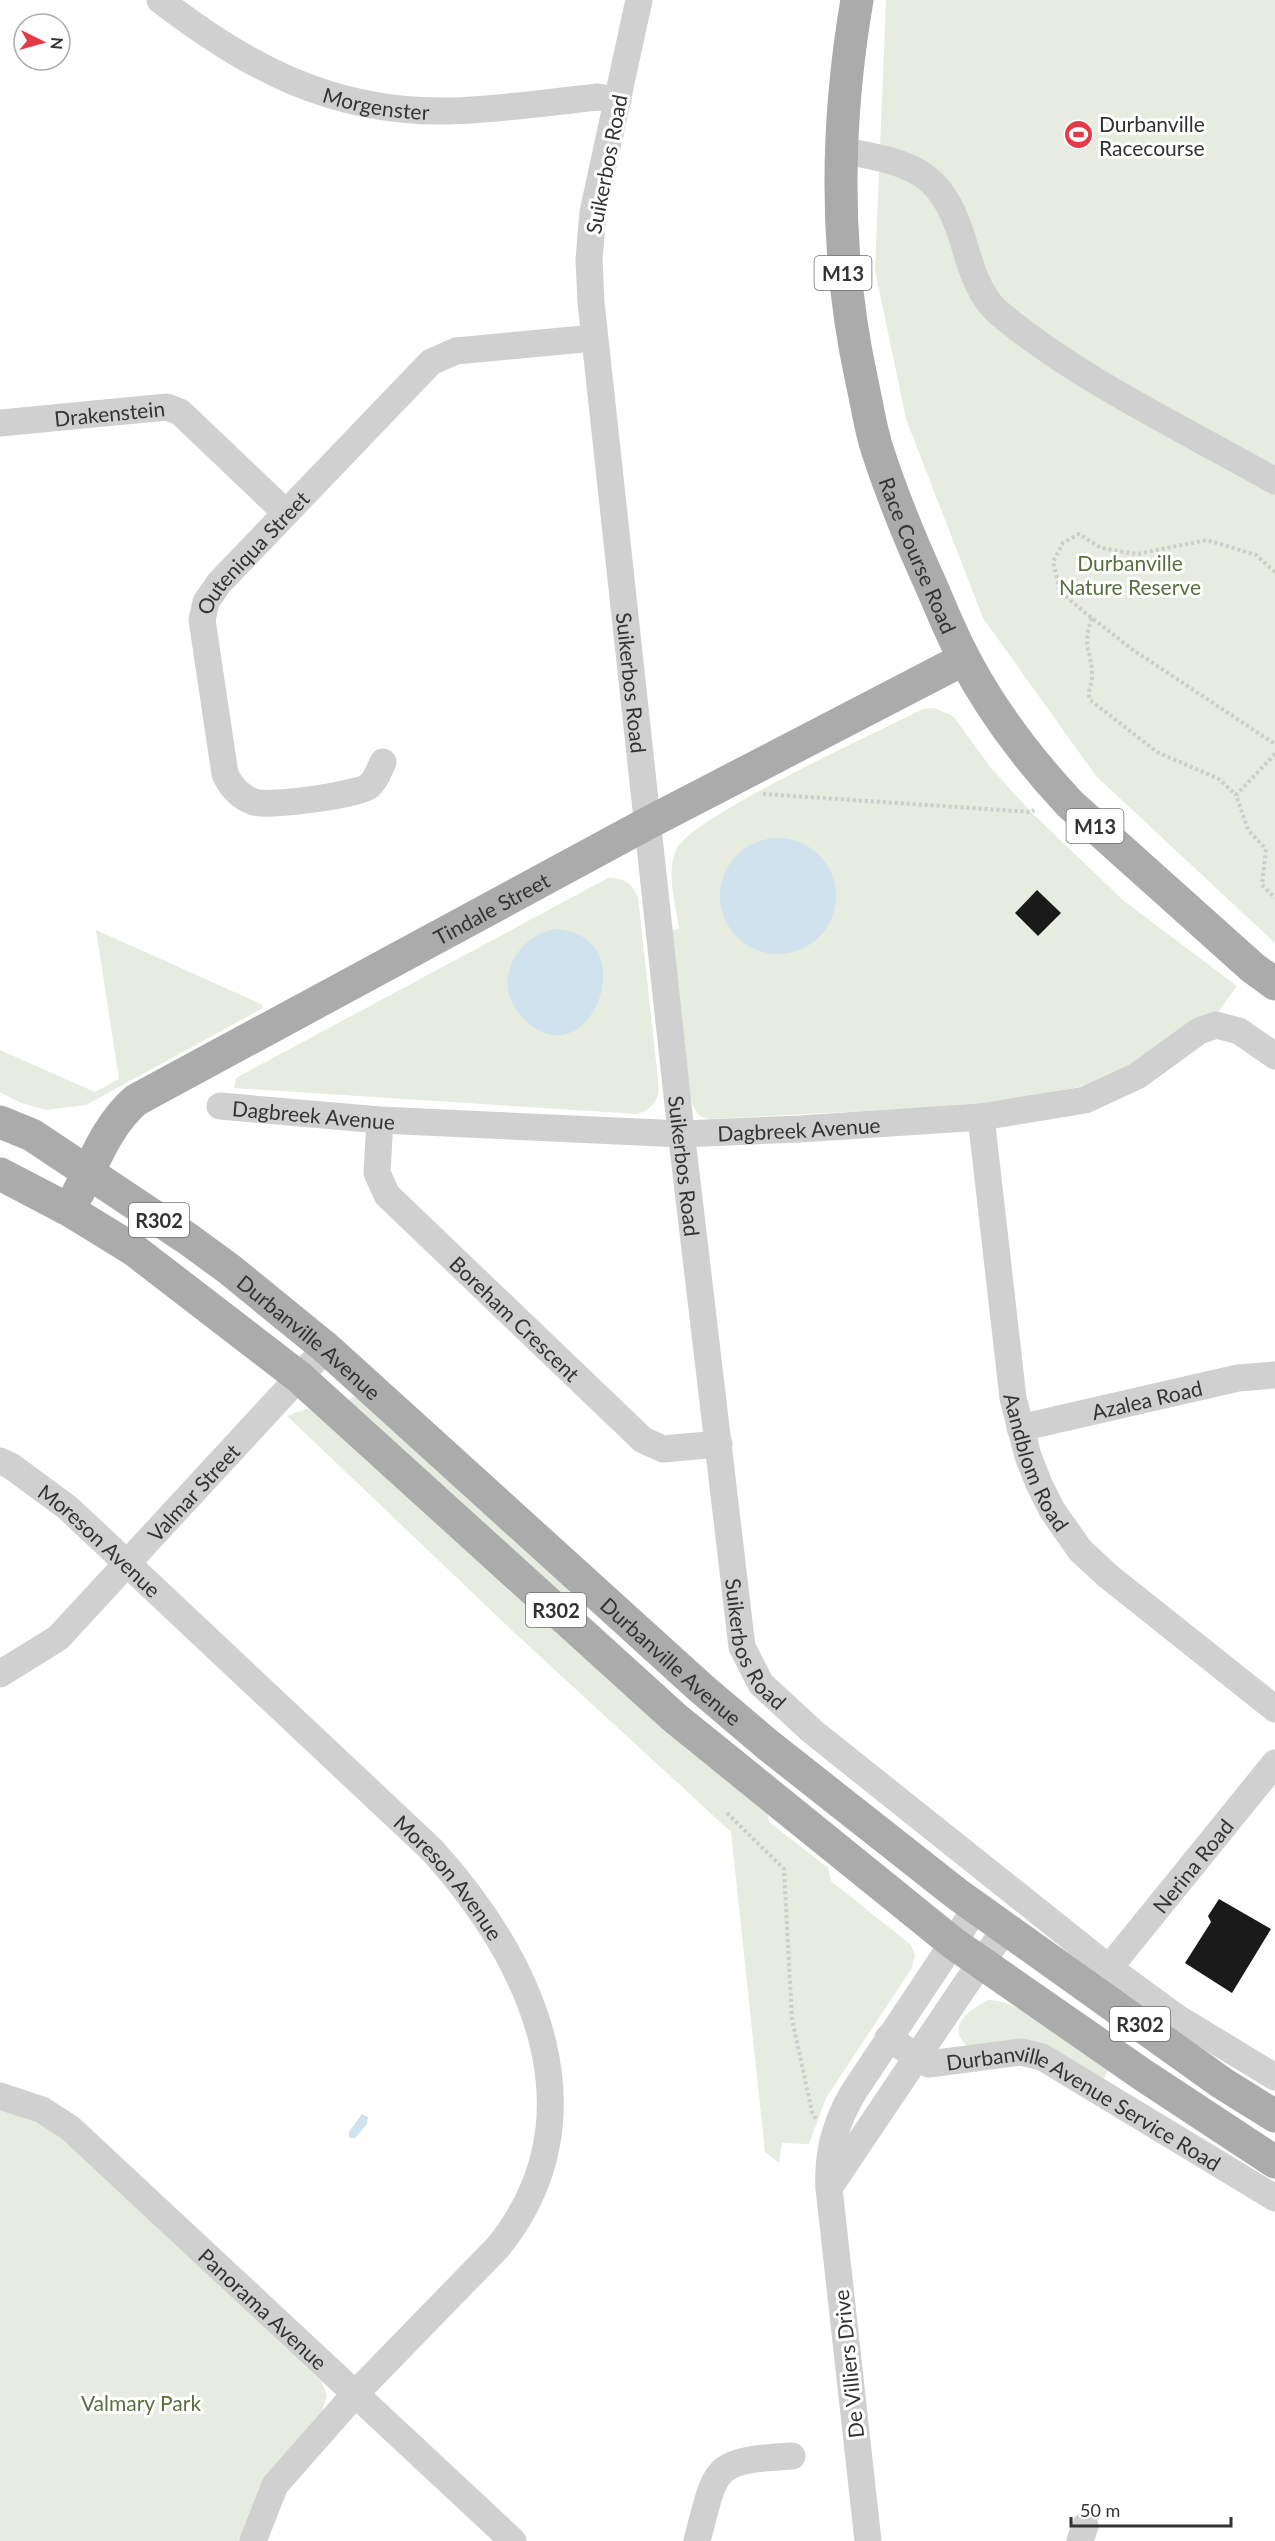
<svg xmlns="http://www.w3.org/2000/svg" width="1275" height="2541" font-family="Lato,sans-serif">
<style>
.green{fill:#e6ecdf}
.water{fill:#cfe2ee}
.building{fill:#1a1a1a}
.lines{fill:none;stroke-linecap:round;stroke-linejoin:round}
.path{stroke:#cdcdcd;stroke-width:4;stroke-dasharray:3 3;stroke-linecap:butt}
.minor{stroke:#d0d0d0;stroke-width:27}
.major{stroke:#ababab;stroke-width:33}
.labels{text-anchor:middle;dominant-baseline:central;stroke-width:6;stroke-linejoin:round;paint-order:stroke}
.shield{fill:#fff;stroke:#707070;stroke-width:1.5}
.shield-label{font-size:20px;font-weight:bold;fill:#333}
.street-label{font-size:21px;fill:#333;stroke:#fff}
.poi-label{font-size:21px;fill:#333;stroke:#fff;text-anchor:start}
.park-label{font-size:21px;fill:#56703f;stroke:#fff}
</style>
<rect width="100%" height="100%" fill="#fff"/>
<g class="green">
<path d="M886 0H1275V943L1096 776 983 618 906 419 875 270Z"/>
<path d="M934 708 953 716 991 768 1031 812 1124 901 1237 986 1215 1016 1135 1065 1083 1086 984 1105 710 1119C695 1117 693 1108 690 1094L672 930 679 929C676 905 665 870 677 848 695 815 880 731 923 709Z"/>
<path d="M608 878C623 878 632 883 638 897L659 1089C657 1103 650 1110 637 1114L234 1088 236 1078Z"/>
<path d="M96 930 261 1004 263 1008 86 1105 46 1110 21 1103 0 1092V1050L95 1092 119 1079Z"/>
<path d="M353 1396 368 1406 573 1594 565 1602 348 1401Z"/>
<path d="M306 1409 315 1411 768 1813 769 1822 828 1868 831 1881 911 1945 915 1955 912 1968 826 2098 809 2144 782 2143 779 2163 765 2152 731 1832 518 1636 287 1416Z"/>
<path d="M989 2000C1025 2001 1078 2049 1108 2071L1103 2081 966 2045C946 2026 971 2008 989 2000Z"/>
<path d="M0 2109 45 2126 63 2138 321 2381 327 2395 322 2412 264 2481 240 2541H0Z"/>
</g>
<g class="water">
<circle cx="778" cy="896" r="58"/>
<path d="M555 929C650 935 586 1087 522 1017 491 983 514 938 555 929Z"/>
<path d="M362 2114 368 2117 367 2124 355 2138H349V2132Z"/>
</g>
<g class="building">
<path d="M1037 890 1061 913 1038 936 1015 913Z"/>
<path d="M1219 1899 1271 1929 1232 1993 1185 1963 1211 1922 1208 1916Z"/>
</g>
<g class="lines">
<g class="path">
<path d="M1275 572 1256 555 1207 540 1137 554 1101 548 1079 534 1063 543 1053 562 1060 591 1083 611 1133 650 1275 744"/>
<path d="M1092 618C1081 649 1092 649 1092 676 1092 684 1087 691 1090 700L1157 752 1219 779 1236 795"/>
<path d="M1275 754 1236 795 1248 830 1266 849 1262 885 1275 898"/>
<path d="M763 794 1031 812 1034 810"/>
<path d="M727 1813 784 1869 792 2019 812 2112 816 2119"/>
</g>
<g class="minor">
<path id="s1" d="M160 0C248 68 333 113 448 111 498 110 548 102 598 97L618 100"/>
<path id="s2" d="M639 0 593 212 589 260 591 302 679 1114 742 1647 761 1684 813 1732 1109 1968 1176 2017 1275 2077"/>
<path d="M839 150C919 164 944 171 967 254 973 275 982 299 999 313 1079 380 1184 429 1275 481"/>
<path id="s3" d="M0 423 167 407 180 412 286 513"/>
<path id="s4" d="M383 762C379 770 377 779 369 786 358 795 269 807 254 802 240 797 231 787 225 774L202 620 206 602 219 583 431 362 456 351 594 338"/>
<path id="s5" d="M220 1106 380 1120 682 1134 800 1129 981 1117 1085 1100 1137 1076 1199 1031 1216 1025 1239 1031 1275 1056"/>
<path id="s6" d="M981 1117 1013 1398 1028 1456 1039 1484 1052 1510 1080 1550 1108 1576 1275 1709"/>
<path id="s7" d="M380 1120 377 1173 387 1195 643 1440 663 1449 719 1444"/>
<path id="s8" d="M1020 1428 1238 1378 1275 1375"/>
<path id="s9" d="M0 1461 11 1466 68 1508 432 1850C532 1961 604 2115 498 2247L356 2393 275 2485 253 2541"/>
<path id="s10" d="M0 1674 58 1638 326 1348"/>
<path id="s11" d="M1109 1968 1275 1763"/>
<path id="s12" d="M888 2038 929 2064 1021 2052 1042 2057 1275 2198"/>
<path id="s13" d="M0 2096 42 2110 70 2128 513 2541"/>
<path d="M829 2188 966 1984 1006 1928"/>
<path d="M697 2541C717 2465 711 2461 792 2456"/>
<path d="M868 2541 829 2188C827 2153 835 2123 853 2093L976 1908"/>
<path d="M1080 2541 1085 2526"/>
</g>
<g class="major">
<path id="s14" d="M857 0C835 129 834 254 862 382 867 404 870 427 877 449 892 495 910 539 930 583 941 608 951 634 964 658 991 710 1030 761 1070 804L1253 968 1275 984"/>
<path id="s15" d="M0 1122 32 1135 188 1239 229 1269 326 1348 702 1689 768 1745 957 1894 1222 2083 1275 2116"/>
<path d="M0 1174 69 1210 134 1250 299 1377 675 1718 953 1943 1143 2075 1275 2162"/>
<path id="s16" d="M78 1193C95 1160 108 1124 136 1100L648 823 964 659"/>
</g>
</g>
<defs>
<symbol id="stadium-disc" viewBox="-11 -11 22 22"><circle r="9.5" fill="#e63946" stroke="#fff"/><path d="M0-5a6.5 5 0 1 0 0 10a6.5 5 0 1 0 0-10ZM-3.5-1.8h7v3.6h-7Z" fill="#fff"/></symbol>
</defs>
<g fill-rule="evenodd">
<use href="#stadium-disc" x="1062" y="118" width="33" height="33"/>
</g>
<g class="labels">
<g class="shield">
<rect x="814.5" y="256" width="57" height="34" rx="4.5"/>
<rect x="1066.5" y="809" width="57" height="34" rx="4.5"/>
<rect x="129" y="1203" width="60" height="34" rx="4.5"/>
<rect x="526" y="1593" width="60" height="34" rx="4.5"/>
<rect x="1110" y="2007" width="60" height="34" rx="4.5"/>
</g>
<g class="shield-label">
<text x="843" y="273">M13</text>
<text x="1095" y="826">M13</text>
<text x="159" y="1220">R302</text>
<text x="556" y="1610">R302</text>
<text x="1140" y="2024">R302</text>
</g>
<g class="street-label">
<text stroke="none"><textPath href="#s1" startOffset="243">Morgenster</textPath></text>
<text transform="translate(606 164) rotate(-79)">Suikerbos Road</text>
<text stroke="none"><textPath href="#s3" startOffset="110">Drakenstein</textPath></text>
<text stroke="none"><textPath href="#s14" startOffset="567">Race Course Road</textPath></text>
<text stroke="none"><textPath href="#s4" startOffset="428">Outeniqua Street</textPath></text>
<text stroke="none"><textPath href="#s2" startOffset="690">Suikerbos Road</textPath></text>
<text stroke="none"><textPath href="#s16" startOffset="514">Tindale Street</textPath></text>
<text stroke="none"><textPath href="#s5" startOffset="94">Dagbreek Avenue</textPath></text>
<text stroke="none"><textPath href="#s5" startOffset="580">Dagbreek Avenue</textPath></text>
<text stroke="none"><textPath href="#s2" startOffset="1176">Suikerbos Road</textPath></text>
<text stroke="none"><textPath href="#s7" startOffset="255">Boreham Crescent</textPath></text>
<text stroke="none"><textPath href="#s15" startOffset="378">Durbanville Avenue</textPath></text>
<text stroke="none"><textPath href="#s8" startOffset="130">Azalea Road</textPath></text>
<text stroke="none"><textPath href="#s6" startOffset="351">Aandblom Road</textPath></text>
<text stroke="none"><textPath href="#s10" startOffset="267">Valmar Street</textPath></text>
<text stroke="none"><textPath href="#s9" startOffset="128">Moreson Avenue</textPath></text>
<text stroke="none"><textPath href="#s2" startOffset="1662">Suikerbos Road</textPath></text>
<text stroke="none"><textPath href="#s15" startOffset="864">Durbanville Avenue</textPath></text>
<text stroke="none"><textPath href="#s11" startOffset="132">Nerina Road</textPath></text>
<text stroke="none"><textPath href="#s9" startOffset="614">Moreson Avenue</textPath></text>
<text stroke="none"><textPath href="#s12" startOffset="218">Durbanville Avenue Service Road</textPath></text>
<text stroke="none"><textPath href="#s13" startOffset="342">Panorama Avenue</textPath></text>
<text transform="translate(848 2364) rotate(-96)">De Villiers Drive</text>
</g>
<g class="poi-label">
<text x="1099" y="123">Durbanville<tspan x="1099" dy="24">Racecourse</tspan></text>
</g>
<g class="park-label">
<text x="1130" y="562">Durbanville<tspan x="1130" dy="24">Nature Reserve</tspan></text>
<text x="141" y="2402">Valmary Park</text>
</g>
</g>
<g transform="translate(42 42) rotate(95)"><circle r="28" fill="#ffffff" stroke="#adadad" stroke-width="1.5"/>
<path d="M0-4.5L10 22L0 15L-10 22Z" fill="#e63946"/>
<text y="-9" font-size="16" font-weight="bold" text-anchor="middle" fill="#333333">N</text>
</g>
<path d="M1071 2517v9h160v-9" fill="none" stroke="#333333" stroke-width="3"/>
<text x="1080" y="2517" font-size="18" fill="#333333" stroke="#ffffff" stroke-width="4.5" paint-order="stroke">50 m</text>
</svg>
